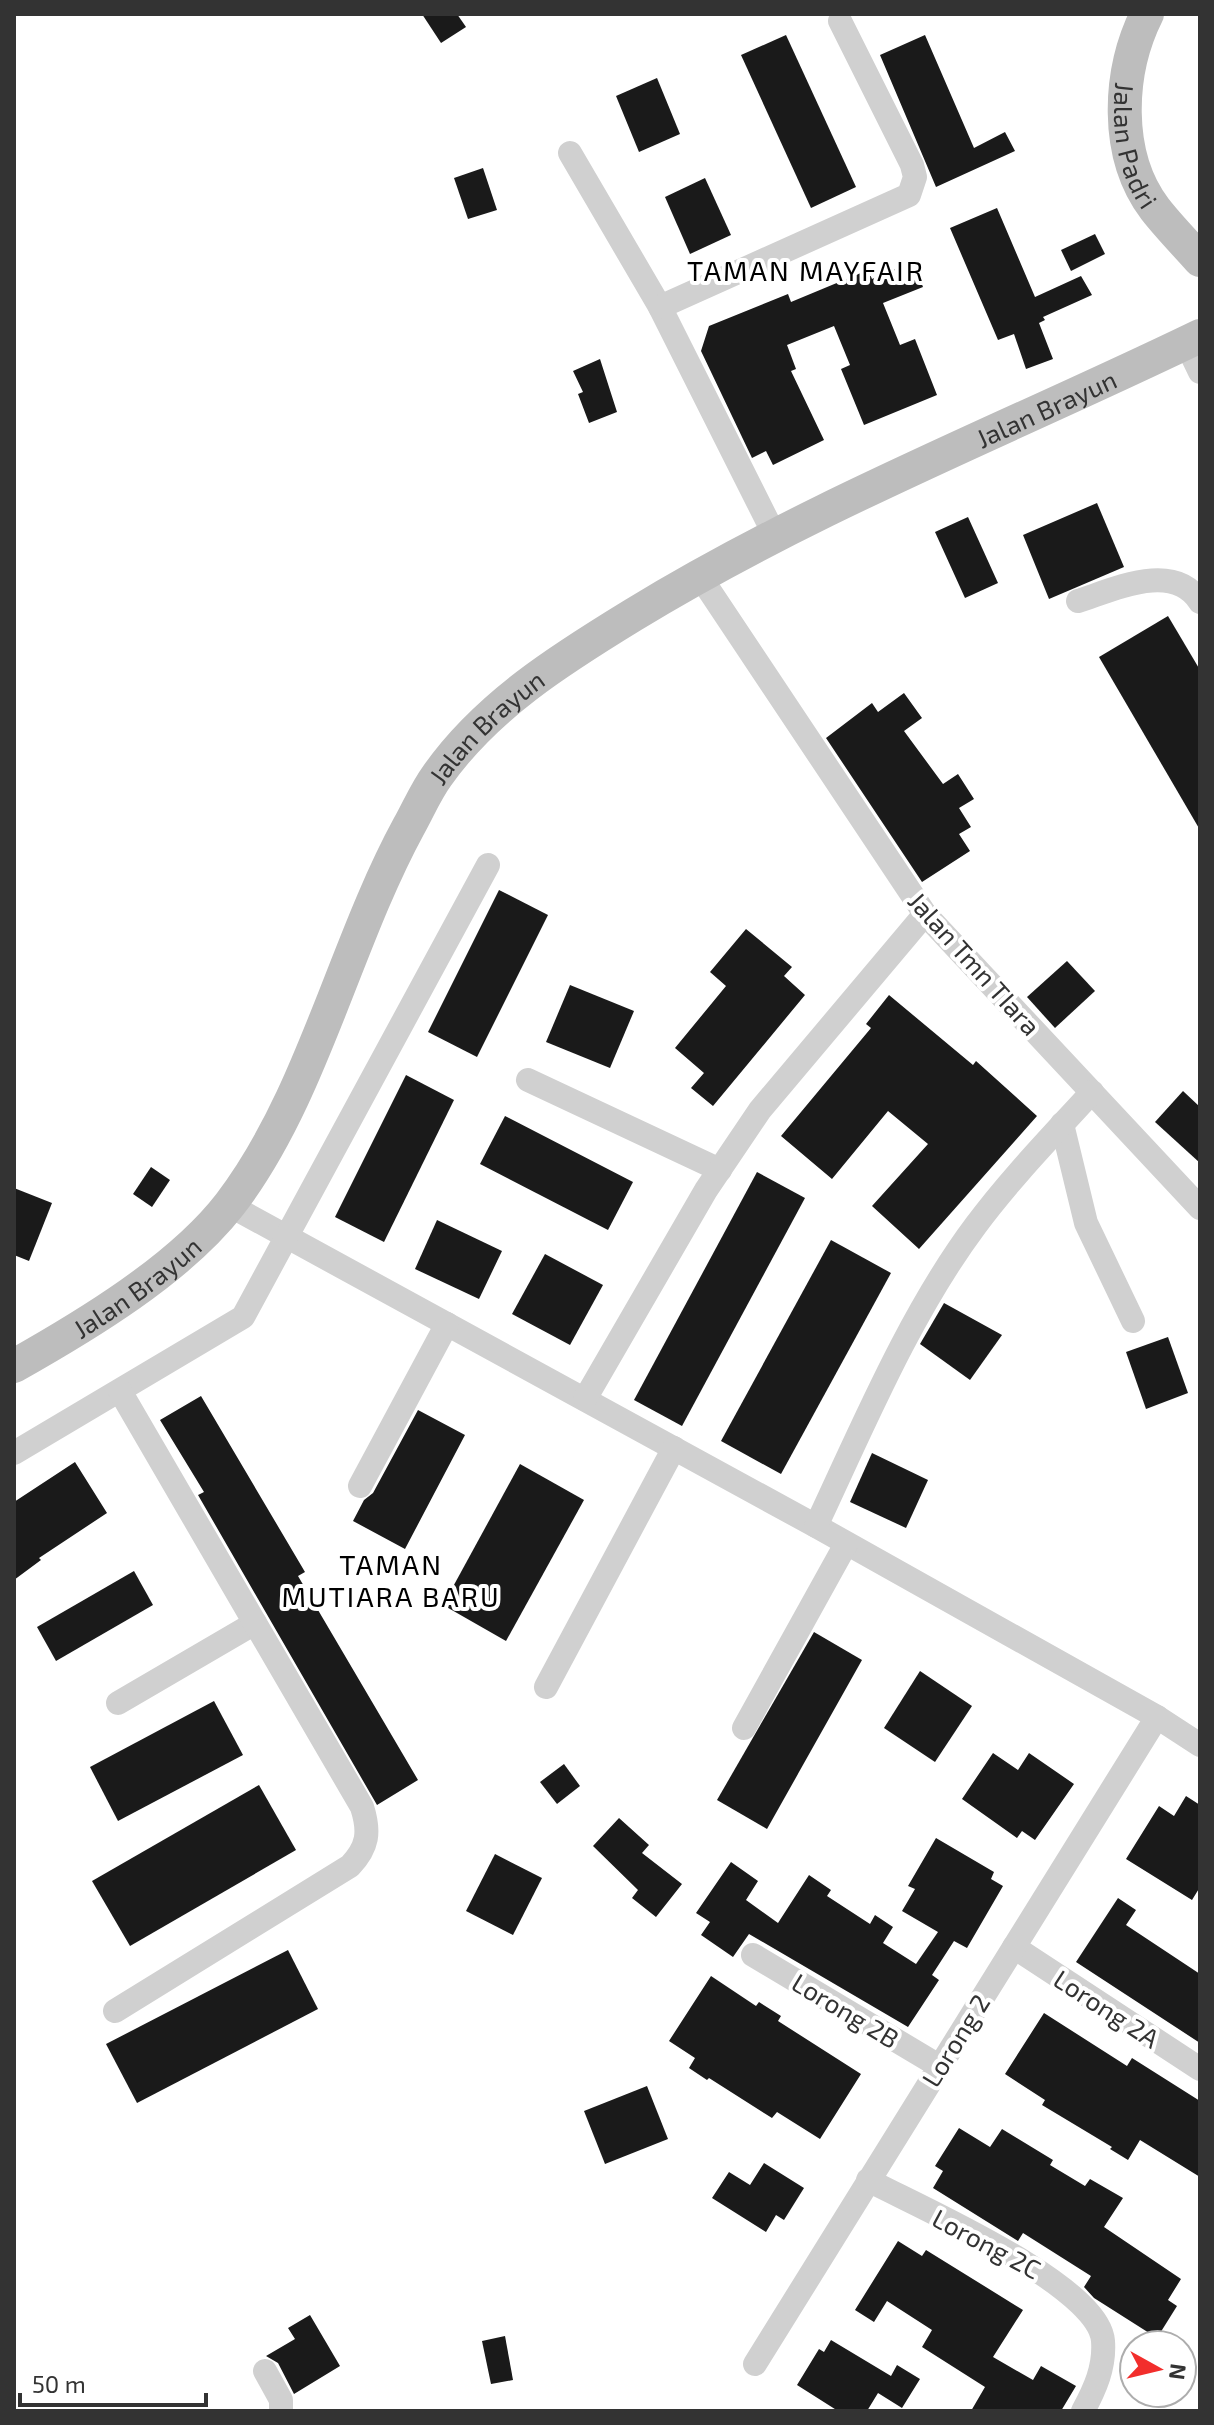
<svg xmlns="http://www.w3.org/2000/svg" width="1214" height="2425" font-family="'Exo 2',sans-serif">
<style>
.building{fill:#1a1a1a}
.lines{fill:none;stroke-linecap:round;stroke-linejoin:round}
.street{stroke:#d0d0d0;stroke-width:24}
.secondary{stroke:#bdbdbd;stroke-width:34}
.labels{text-anchor:middle;dominant-baseline:central;stroke-width:8;stroke-linejoin:round;paint-order:stroke}
.street-label{font-size:26px;fill:#333;stroke:#fff}
.neighbourhood-label{font-size:28px;letter-spacing:2px;fill:#000;stroke:#fff}
</style>
<rect width="100%" height="100%" fill="#fff"/>
<g class="building">
<path d="M422 14H457L466 27 441 43Z"/>
<path d="M786 35 856 187 811 208 741 55Z"/>
<path d="M925 35 974 148 1005 132 1015 151 936 187 880 55Z"/>
<path d="M657 78 680 134 639 152 616 96Z"/>
<path d="M483 168 497 210 468 219 454 178Z"/>
<path d="M705 178 731 235 690 254 665 197Z"/>
<path d="M997 208 1035 297 1081 276 1092 295 1043 317 1045 320 1039 323 1053 359 1026 369 1014 334 998 340 950 228Z"/>
<path d="M1095 234 1105 254 1071 271 1061 250Z"/>
<path d="M913 261 923 287 883 303 900 345 915 339 937 395 864 425 841 369 850 365 834 326 787 345 796 369 791 371 824 440 773 465 766 451 752 458 701 351 709 326 788 294 791 302 868 270 872 279Z"/>
<path d="M600 359 617 412 589 423 578 394 583 392 573 371Z"/>
<path d="M1097 503 1124 567 1049 599 1023 535Z"/>
<path d="M968 517 998 583 965 598 935 532Z"/>
<path d="M1168 616 1200 670V830L1099 657Z"/>
<path d="M904 693 922 718 904 731 943 784 958 774 974 799 959 808 971 827 959 834 970 851 922 882 826 738 872 703 878 712Z"/>
<path d="M499 890 548 915 477 1057 428 1032Z"/>
<path d="M746 929 792 967 784 976 805 995 713 1106 691 1088 704 1073 675 1048 726 986 710 972Z"/>
<path d="M1067 961 1095 991 1055 1028 1027 997Z"/>
<path d="M570 985 634 1011 610 1068 546 1042Z"/>
<path d="M889 995 973 1065 976 1061 1037 1116 919 1249 872 1206 928 1144 888 1111 832 1179 781 1136 871 1028 866 1024Z"/>
<path d="M406 1075 454 1100 384 1242 335 1217Z"/>
<path d="M1183 1091 1200 1107V1163L1155 1122Z"/>
<path d="M505 1116 633 1182 608 1230 480 1164Z"/>
<path d="M151 1167 170 1180 152 1207 133 1194Z"/>
<path d="M757 1172 805 1198 682 1426 634 1400Z"/>
<path d="M14 1188 52 1203 29 1261 14 1255Z"/>
<path d="M437 1220 502 1251 479 1299 415 1269Z"/>
<path d="M831 1240 891 1273 781 1474 721 1441Z"/>
<path d="M545 1254 603 1285 570 1345 512 1314Z"/>
<path d="M944 1303 1002 1335 970 1380 920 1344Z"/>
<path d="M1168 1337 1188 1393 1146 1409 1126 1352Z"/>
<path d="M201 1396 305 1572 298 1576 418 1780 377 1805 198 1495 204 1492 160 1420Z"/>
<path d="M418 1410 465 1435 405 1549 353 1521 364 1500 373 1493Z"/>
<path d="M872 1453 928 1480 906 1528 850 1502Z"/>
<path d="M75 1462 107 1513 39 1558 41 1560 14 1580V1502Z"/>
<path d="M520 1464 584 1500 506 1641 443 1605Z"/>
<path d="M134 1571 153 1605 56 1661 37 1627Z"/>
<path d="M814 1632 862 1660 767 1829 717 1800Z"/>
<path d="M920 1671 972 1706 935 1762 884 1728Z"/>
<path d="M214 1701 243 1755 118 1821 90 1767Z"/>
<path d="M993 1753 1018 1770 1029 1753 1074 1784 1035 1840 1022 1831 1017 1838 962 1799Z"/>
<path d="M564 1764 580 1786 557 1804 540 1782Z"/>
<path d="M259 1785 296 1850 130 1946 92 1881Z"/>
<path d="M1186 1796 1200 1805V1887L1192 1900 1126 1859 1159 1806 1174 1816Z"/>
<path d="M619 1818 649 1845 642 1853 682 1884 656 1917 632 1898 638 1890 593 1846Z"/>
<path d="M936 1838 994 1872 991 1879 1003 1886 967 1948 954 1941 932 1975 939 1980 908 2027 749 1934 733 1957 701 1935 710 1922 696 1913 731 1862 758 1881 746 1900 778 1923 809 1875 831 1890 827 1896 870 1924 875 1915 893 1927 883 1943 916 1964 938 1932 902 1911 915 1889 908 1886Z"/>
<path d="M495 1854 542 1878 513 1935 466 1911Z"/>
<path d="M1118 1898 1136 1910 1126 1925 1200 1974V2043L1076 1962Z"/>
<path d="M288 1950 318 2009 137 2103 106 2044Z"/>
<path d="M711 1976 756 2006 759 2002 781 2016 778 2021 861 2074 820 2139 777 2112 772 2118 709 2078 707 2080 689 2068 695 2058 669 2041Z"/>
<path d="M1044 2013 1127 2066 1132 2058 1200 2101V2177L1140 2140 1128 2160 1110 2149 1112 2147 1042 2105 1045 2100 1005 2074Z"/>
<path d="M647 2086 668 2139 605 2164 584 2111Z"/>
<path d="M959 2128 990 2147 1002 2129 1053 2160 1050 2165 1085 2186 1090 2179 1123 2198 1104 2227 1181 2279 1168 2300 1177 2306 1157 2338 1094 2298 1084 2287 1091 2276 1023 2233 1018 2241 933 2188 943 2171 935 2166Z"/>
<path d="M764 2163 804 2188 784 2220 776 2215 766 2232 712 2198 729 2172 750 2185Z"/>
<path d="M898 2241 922 2256 926 2250 1023 2310 993 2357 1033 2380 1041 2366 1076 2386 1061 2411H971L985 2387 922 2347 932 2330 887 2301 874 2322 855 2310Z"/>
<path d="M310 2315 340 2366 294 2394 278 2363 266 2356 295 2339 288 2328Z"/>
<path d="M505 2336 513 2380 491 2384 482 2341Z"/>
<path d="M831 2340 891 2376 897 2365 920 2379 902 2408 878 2393 867 2411H838L797 2385 819 2349 824 2352Z"/>
</g>
<g class="lines">
<g class="street">
<path d="M570 153 660 307 775 536"/>
<path d="M660 307 909 195 915 177 912 165 840 21"/>
<path d="M1186 343 1200 372"/>
<path d="M699 575 925 914 1200 1208"/>
<path d="M1078 601C1113 590 1174 560 1200 602"/>
<path d="M528 1080 720 1170"/>
<path d="M1062 1124 1086 1223 1133 1321"/>
<path d="M229 1205 816 1526 1157 1717"/>
<path d="M585 1399 706 1190 760 1110 925 914"/>
<path d="M14 1453 243 1317 488 865"/>
<path d="M360 1486 447 1324"/>
<path d="M816 1526C863 1426 910 1313 976 1225 1011 1178 1052 1136 1092 1092"/>
<path d="M546 1687 674 1448"/>
<path d="M118 1703 255 1623"/>
<path d="M744 1728 846 1544"/>
<path d="M1014 1947 1200 2069"/>
<path d="M753 1955 939 2066"/>
<path d="M115 2011 350 1866C368 1847 370 1832 362 1807L120 1391"/>
<path d="M868 2180C917 2206 1099 2285 1103 2341 1105 2367 1095 2389 1083 2411"/>
<path d="M755 2364 1157 1717 1200 1745"/>
<path d="M265 2371 281 2400V2411"/>
</g>
<g class="secondary">
<path id="s1" d="M1147 14C1118 72 1114 155 1155 209 1169 227 1185 243 1200 260"/>
<path id="s2" d="M14 1366C85 1326 180 1269 230 1204 312 1097 344 945 409 826 418 810 426 791 437 776 486 706 561 659 633 615 813 505 1010 428 1200 336"/>
</g>
</g>
<g class="labels">
<g class="street-label">
<text stroke="none"><textPath href="#s1" startOffset="136">Jalan Padri</textPath></text>
<text stroke="none"><textPath href="#s2" startOffset="1466">Jalan Brayun</textPath></text>
<text stroke="none"><textPath href="#s2" startOffset="818">Jalan Brayun</textPath></text>
<text transform="translate(975 963) rotate(48)">Jalan Tmn TIara</text>
<text stroke="none"><textPath href="#s2" startOffset="146">Jalan Brayun</textPath></text>
<text transform="translate(1107 2008) rotate(33)">Lorong 2A</text>
<text transform="translate(846 2010) rotate(31)">Lorong 2B</text>
<text transform="translate(955 2040) rotate(-58)">Lorong 2</text>
<text transform="translate(987 2243) rotate(28)">Lorong 2C</text>
</g>
<g class="neighbourhood-label">
<text x="806" y="270">TAMAN MAYFAIR</text>
<text x="391" y="1564">TAMAN<tspan x="391" dy="32">MUTIARA BARU</tspan></text>
</g>
</g>
<rect width="1214" height="2425" fill="none" stroke="#333333" stroke-width="32"/>
<g transform="translate(1158 2369) rotate(98)"><circle r="38" fill="#ffffff" stroke="#adadad" stroke-width="2"/>
<path d="M0-6L14 30L0 20L-14 30Z" fill="#f22e2c"/>
<text y="-12" font-size="22" font-weight="bold" text-anchor="middle" fill="#333333">N</text>
</g>
<path d="M20 2393v12h186v-12" fill="none" stroke="#333333" stroke-width="4"/>
<text x="32" y="2393" font-size="24" fill="#333333" stroke="#ffffff" stroke-width="6" paint-order="stroke">50 m</text>
</svg>
